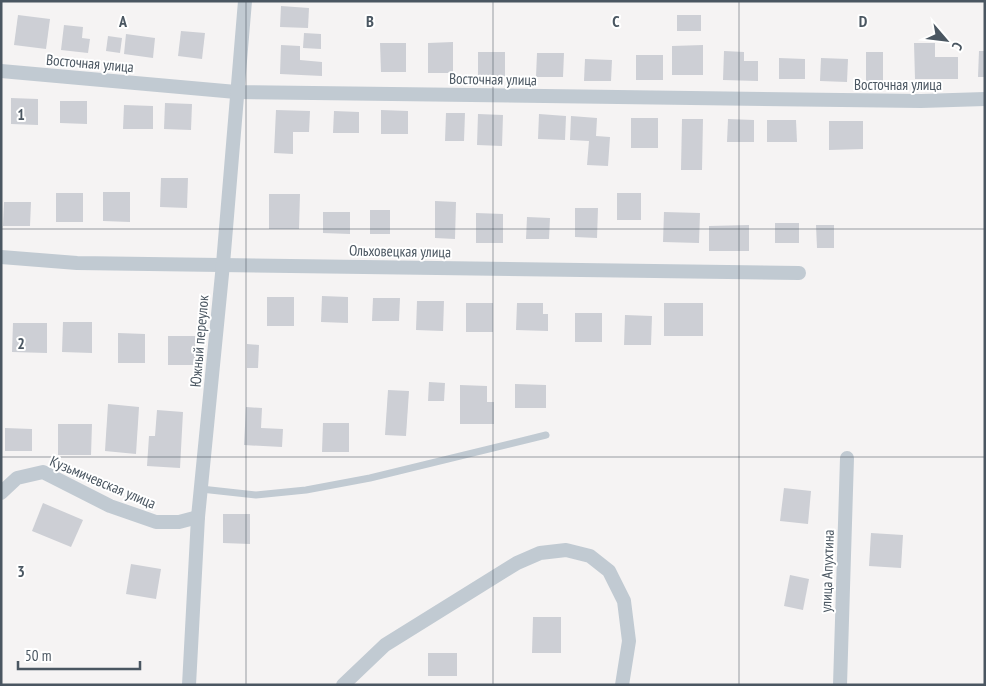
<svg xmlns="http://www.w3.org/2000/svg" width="986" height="686" font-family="'PT Sans Narrow',sans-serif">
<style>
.building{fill:#cdcfd5}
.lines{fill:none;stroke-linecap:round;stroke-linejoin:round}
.lane{stroke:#c1cad2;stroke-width:7}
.street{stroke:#c1cad2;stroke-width:14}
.grid{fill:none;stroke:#4a5661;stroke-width:1;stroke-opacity:0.55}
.labels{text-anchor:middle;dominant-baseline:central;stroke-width:4;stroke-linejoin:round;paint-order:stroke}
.street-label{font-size:15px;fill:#4a5661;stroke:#fff}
.grid-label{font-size:16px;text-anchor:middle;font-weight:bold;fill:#4a5661;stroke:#fff;stroke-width:4;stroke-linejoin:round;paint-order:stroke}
</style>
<rect width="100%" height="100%" fill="#f5f3f3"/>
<g class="building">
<path d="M281 6 309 8 308 28 280 27Z"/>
<path d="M18 15 50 19 46 49 14 45Z"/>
<rect x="677" y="15" width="24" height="16"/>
<path d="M64 25 83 27 82 38 90 39 88 53 61 50Z"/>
<path d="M181 31 205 33 202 59 178 56Z"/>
<path d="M304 33 321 34V49L303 48Z"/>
<path d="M126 34 155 38 153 58 124 54Z"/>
<path d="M108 36 122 38 120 53 106 51Z"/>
<path d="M453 42V73H428V43Z"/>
<path d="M380 43H406V72H381Z"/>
<path d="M914 43H935V57H958V79H915Z"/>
<path d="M281 45 300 46V60L322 62V76L280 74Z"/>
<path d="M703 45V75H672V46Z"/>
<path d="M724 51 744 52V61H758V81L723 80Z"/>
<path d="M979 51H985V77H978Z"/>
<rect x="478" y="52" width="27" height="25"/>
<rect x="866" y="52" width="17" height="29"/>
<path d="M537 53H564L563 77H536Z"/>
<rect x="636" y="55" width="27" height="25"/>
<path d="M779 58 805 59V79H779Z"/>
<path d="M821 58 848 59 847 82 820 81Z"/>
<path d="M585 59 612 60 611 81H584Z"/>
<path d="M11 98 38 99V125L11 124Z"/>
<path d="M60 101H87V124L60 123Z"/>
<path d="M165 103 192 104 191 130 164 129Z"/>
<path d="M124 105 153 106V129H123Z"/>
<path d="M276 110 310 111 309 132H293V154L274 153Z"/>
<path d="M381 110 408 111V134H381Z"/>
<path d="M334 111 359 112V133H333Z"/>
<path d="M446 113H465L464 141H445Z"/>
<path d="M478 114 503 115 502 146 477 145Z"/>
<path d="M539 114 566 116 565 140 538 139Z"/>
<path d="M571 116 597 118 596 136 610 137 608 166 587 165 589 141 570 140Z"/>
<rect x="631" y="118" width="27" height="30"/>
<path d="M682 119H703L702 170H681Z"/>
<path d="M728 119 754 120V142H727Z"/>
<path d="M767 120H796L797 142H767Z"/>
<path d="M829 121H863V149L829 150Z"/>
<path d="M161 178H188L187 208 160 207Z"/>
<path d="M103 192H130V222L103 221Z"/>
<rect x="56" y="193" width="27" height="29"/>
<rect x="617" y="193" width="24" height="27"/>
<path d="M269 194H300L299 229H269Z"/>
<path d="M435 201 456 202 455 239 435 238Z"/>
<path d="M4 202H31L30 226H3Z"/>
<path d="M575 208H598L597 238 575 237Z"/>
<rect x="370" y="210" width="20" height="24"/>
<path d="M323 212H350V234L323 233Z"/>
<path d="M664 212 700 213 699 243 663 242Z"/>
<path d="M476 213 503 214V243H476Z"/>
<path d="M527 217 550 218 549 239H526Z"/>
<rect x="775" y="223" width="24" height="20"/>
<path d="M749 225V251H709V226Z"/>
<path d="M816 225H834V248H817Z"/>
<path d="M322 296 348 297V323L321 322Z"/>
<rect x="267" y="297" width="27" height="29"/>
<path d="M373 298H400L399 321H372Z"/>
<path d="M417 301H444L443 331 416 330Z"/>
<rect x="466" y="303" width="27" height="29"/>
<path d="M517 303H543V314H548V331L516 330Z"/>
<rect x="664" y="303" width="39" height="33"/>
<rect x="575" y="313" width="27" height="29"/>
<path d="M625 315 652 316 651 345H624Z"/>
<path d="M63 322H92V353L62 352Z"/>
<path d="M13 323H47V353L12 352Z"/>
<path d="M118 333 145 334V363H118Z"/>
<rect x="168" y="336" width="27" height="29"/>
<path d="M247 344 259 345 258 368H247Z"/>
<path d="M429 382 445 383 444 401H428Z"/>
<path d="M515 384 546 385V408H515Z"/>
<path d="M460 385 487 386V402H494V424H460Z"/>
<path d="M388 390 409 391 406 436 385 435Z"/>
<path d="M108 404 139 407 136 454 105 451Z"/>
<path d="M246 407 262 408 261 428 283 429 282 447 244 445Z"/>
<path d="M157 410 183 412 180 468 147 466 149 436H155Z"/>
<path d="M323 423H349V452H322Z"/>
<path d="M58 424H92L91 455H58Z"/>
<path d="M5 428 32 429V451H5Z"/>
<path d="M784 488 811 491 808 524 780 521Z"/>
<path d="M43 503 83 520 71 547 32 531Z"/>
<path d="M223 514H250V544L223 543Z"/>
<path d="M871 533 903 535 901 568 869 566Z"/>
<path d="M131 564 161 569 156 599 126 594Z"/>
<path d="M790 575 809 579 803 610 784 606Z"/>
<path d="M533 617H561V653H532Z"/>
<rect x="428" y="653" width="29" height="23"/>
</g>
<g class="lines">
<path class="lane" d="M201 489 256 495 306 490 370 478 546 435"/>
<g class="street">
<path d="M1 71 236 92 921 101 985 99"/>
<path d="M1 257 77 263 799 273"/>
<path d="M1 493 17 478 43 472 110 506 156 522H179L198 517"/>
<path d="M189 685 198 517 223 264 245 1"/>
<path d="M343 685 385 645 517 563 540 553 566 550 590 556 609 571 624 601 629 641 622 685"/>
<path d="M840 685 847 458"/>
</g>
</g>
<path class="grid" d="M246 1V685M493 1V685M739 1V685M1 229H985M1 457H985"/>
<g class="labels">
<g class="street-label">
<text transform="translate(90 63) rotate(5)">Восточная улица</text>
<text transform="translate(493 79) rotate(1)">Восточная улица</text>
<text x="898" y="84">Восточная улица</text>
<text transform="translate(400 251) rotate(1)">Ольховецкая улица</text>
<text transform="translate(199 341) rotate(-85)">Южный переулок</text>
<text transform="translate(103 482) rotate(23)">Кузьмичевская улица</text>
<text transform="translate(827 571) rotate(-88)">улица Апухтина</text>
</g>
</g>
<g class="grid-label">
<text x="123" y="27">A</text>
<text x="370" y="27">B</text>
<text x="616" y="27">C</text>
<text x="863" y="27">D</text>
<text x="21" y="120">1</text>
<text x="21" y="349">2</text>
<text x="21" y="577">3</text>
</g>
<rect width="986" height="686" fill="none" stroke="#4a5661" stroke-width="5"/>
<g transform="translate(946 40) rotate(118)" stroke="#ffffff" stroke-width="4" paint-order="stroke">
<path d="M0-4L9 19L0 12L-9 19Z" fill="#4a5661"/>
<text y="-8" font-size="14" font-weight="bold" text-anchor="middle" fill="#4a5661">С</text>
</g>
<path d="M18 661v8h122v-8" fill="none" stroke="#4a5661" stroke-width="2.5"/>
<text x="25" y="661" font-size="15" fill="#4a5661" stroke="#ffffff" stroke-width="4" paint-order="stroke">50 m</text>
</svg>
